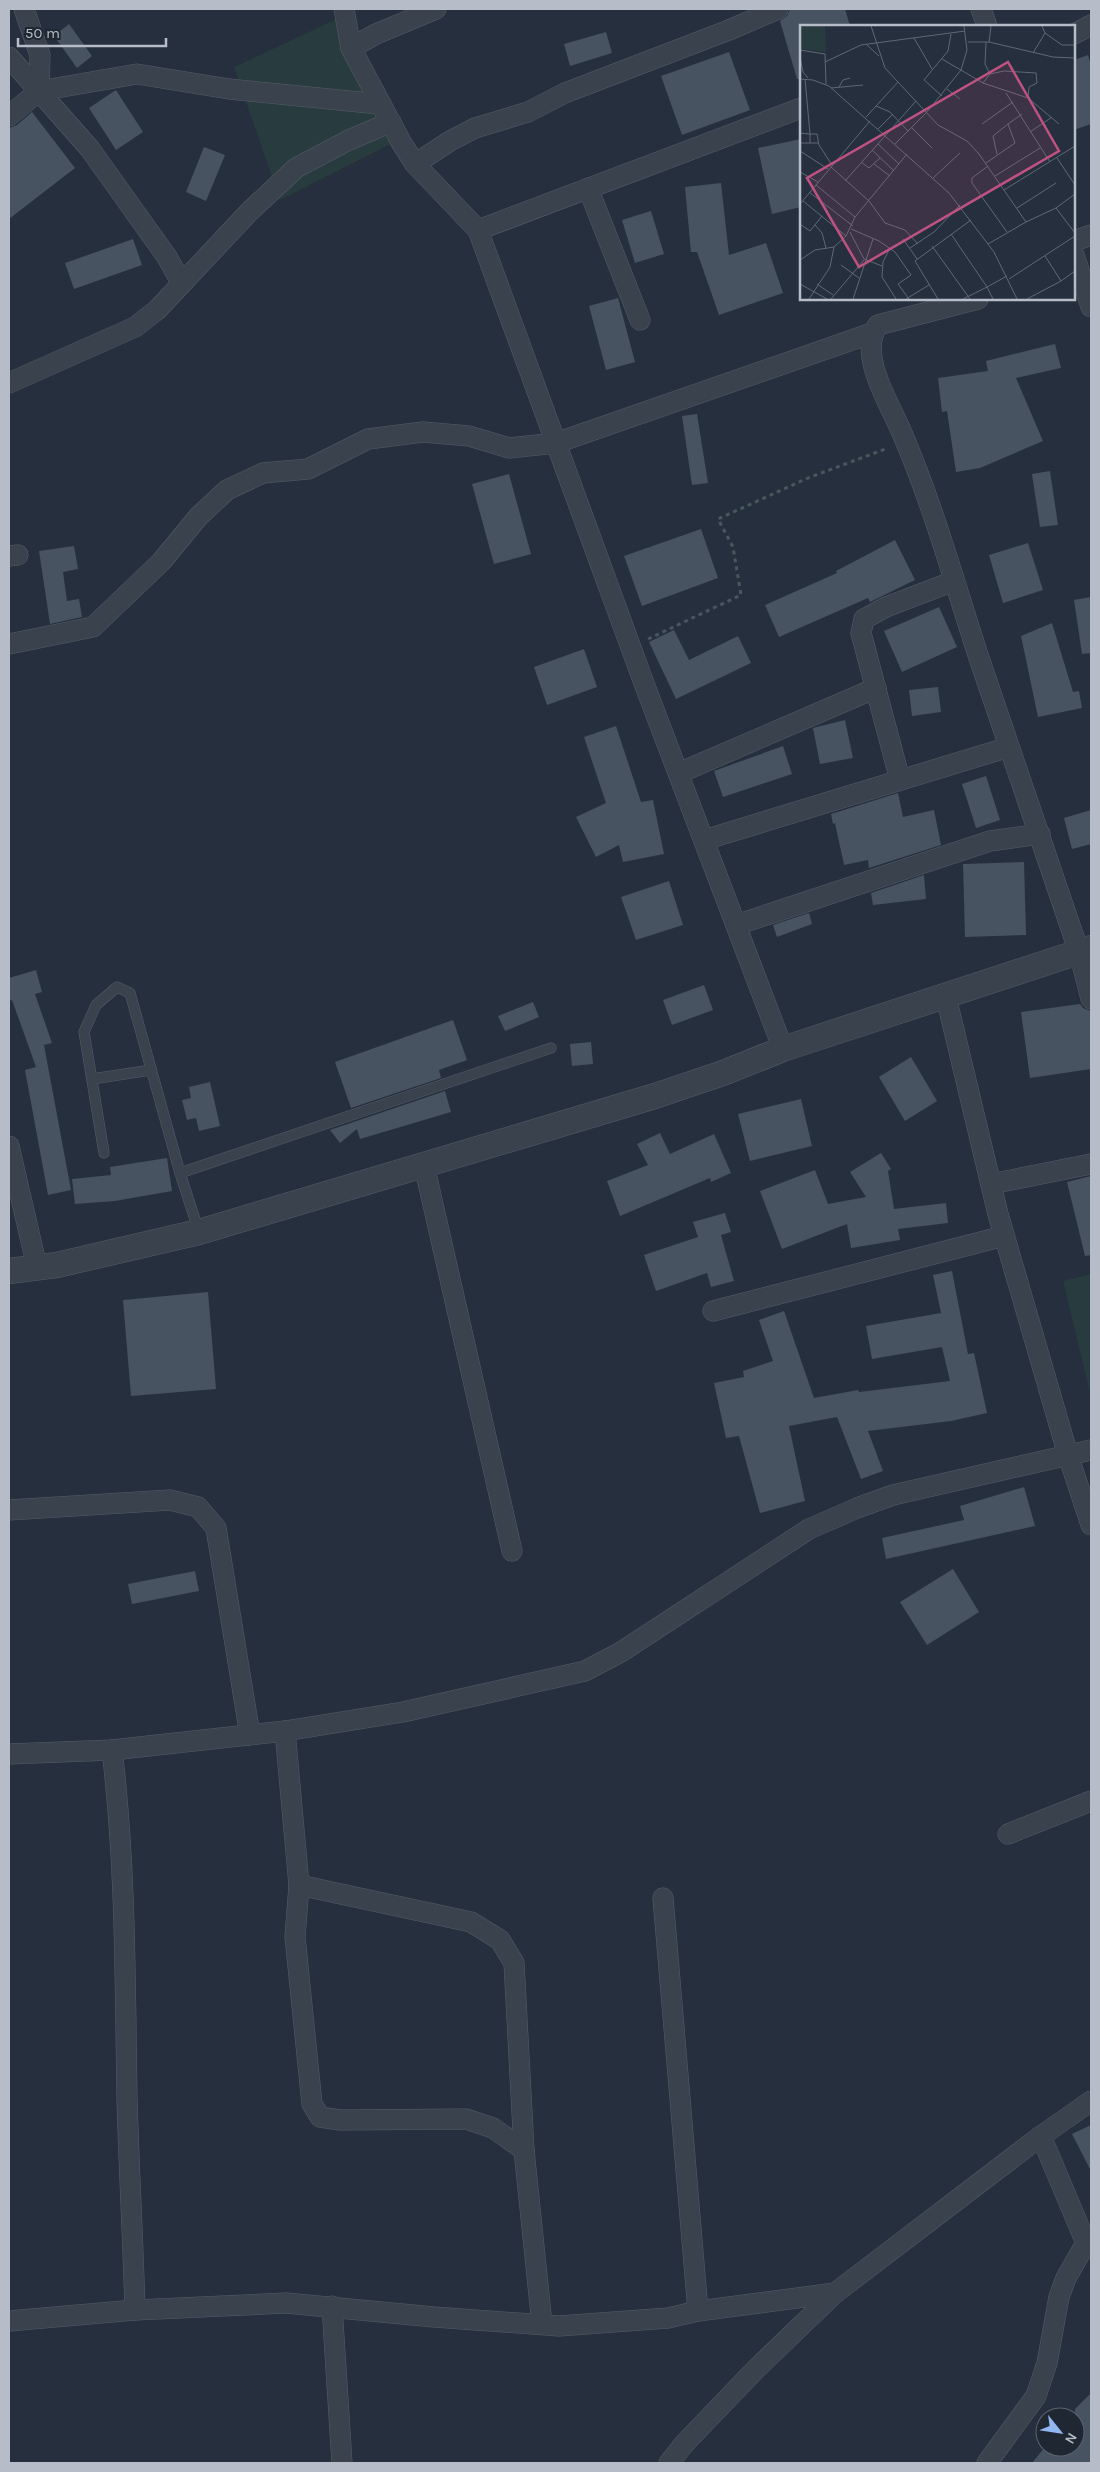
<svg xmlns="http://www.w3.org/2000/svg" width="1100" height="2472" font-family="Karla,sans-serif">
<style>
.green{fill:#283b3e}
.building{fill:#475361}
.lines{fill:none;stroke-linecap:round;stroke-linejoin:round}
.service-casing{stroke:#555d68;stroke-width:11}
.minor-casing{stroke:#555d68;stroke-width:21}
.tertiary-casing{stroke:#555d68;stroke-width:26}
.path{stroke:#46585b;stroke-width:3;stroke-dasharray:4 4;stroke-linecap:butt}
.service{stroke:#3a424d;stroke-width:10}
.minor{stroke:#3a424d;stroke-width:20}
.tertiary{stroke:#3a424d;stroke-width:25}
.inset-road{fill:none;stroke:#606875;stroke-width:1}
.view{fill:#be5281;fill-opacity:0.15;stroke:#be5281;stroke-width:2.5}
.inset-edge{fill:none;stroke:#b6bdc8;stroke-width:2.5}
</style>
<rect width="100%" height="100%" fill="#262f3d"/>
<g class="green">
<path d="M343 16 393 143 280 200 234 67Z"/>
<path d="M1091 1274V1397L1063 1281Z"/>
</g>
<g class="building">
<path d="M790 9H845L850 26H801V79H797L780 21 787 16Z"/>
<path d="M69 24 92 56 77 68 54 36Z"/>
<path d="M606 32 612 53 570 66 564 44Z"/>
<path d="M729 52 750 110 682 135 661 76Z"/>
<path d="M1088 55 1091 66V124L1074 130V60Z"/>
<path d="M116 90 143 132 116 150 89 108Z"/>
<path d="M32 112 75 168 9 219V128L17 125Z"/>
<path d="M801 139V207L772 214 758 148Z"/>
<path d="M204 147 225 155 206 201 186 192Z"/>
<path d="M721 183 729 255 766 243 783 293 719 315 697 252H691L685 187Z"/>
<path d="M651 211 664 254 635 263 622 220Z"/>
<path d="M133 239 142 265 74 289 65 263Z"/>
<path d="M618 298 635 362 606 370 589 306Z"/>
<path d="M1055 344 1061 368 1016 378 1043 441 980 468 956 472 947 411 942 412 938 378 988 371 986 361Z"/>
<path d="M697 414 708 483 692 485 682 416Z"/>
<path d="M1050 471 1058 525 1040 527 1032 474Z"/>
<path d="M509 474 531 554 494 564 472 484Z"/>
<path d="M701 529 718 578 642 606 624 556Z"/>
<path d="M895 540 915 580 870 602 868 598 779 637 765 605 837 573 836 571Z"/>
<path d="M1028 543 1043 590 1003 603 989 555Z"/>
<path d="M74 546 78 569 63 572 67 601 79 599 82 617 50 624 39 551Z"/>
<path d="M1091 597V653L1082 654 1074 600Z"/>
<path d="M939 607 957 647 902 672 884 631Z"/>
<path d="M1052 623 1073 692 1079 691 1082 708 1038 717 1021 636Z"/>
<path d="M674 630 689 660 738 636 751 663 676 699 649 642Z"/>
<path d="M584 649 597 687 547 705 534 667Z"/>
<path d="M938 687 941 712 912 716 909 690Z"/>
<path d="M845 720 853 758 820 764 813 728Z"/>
<path d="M616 726 641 802 653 800 664 854 623 862 619 845 596 857 576 817 606 803 584 737Z"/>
<path d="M783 746 792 774 723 797 714 771Z"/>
<path d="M986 776 1000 820 976 828 962 784Z"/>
<path d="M898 793 903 817 934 810 941 845 869 868 868 860 844 865 835 823 833 824 831 814Z"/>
<path d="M1091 810V844L1072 849 1064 818Z"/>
<path d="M1024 862 1026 935 965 937 963 864Z"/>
<path d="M924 875 926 899 873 905 871 893Z"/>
<path d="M669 881 683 925 636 940 621 897Z"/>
<path d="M809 913 812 924 777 937 773 925Z"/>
<path d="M36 970 42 992 35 994 52 1043 44 1045 71 1190 48 1195 25 1070 36 1067 12 1000 9 1001V978Z"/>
<path d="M704 985 713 1010 672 1025 663 1000Z"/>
<path d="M533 1002 539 1017 505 1031 498 1016Z"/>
<path d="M1080 1004 1083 1008 1091 1011V1069L1030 1078 1021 1012Z"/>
<path d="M453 1020 467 1060 439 1070 441 1078 351 1108 335 1062Z"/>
<path d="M591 1042 593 1064 572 1066 570 1044Z"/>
<path d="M911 1057 937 1101 905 1121 879 1077Z"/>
<path d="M210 1082 220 1126 199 1131 196 1118 187 1120 182 1100 191 1098 189 1087Z"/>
<path d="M445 1091 451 1112 360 1139 357 1129 340 1143 330 1130Z"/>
<path d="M801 1099 812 1146 750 1161 738 1114Z"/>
<path d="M660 1133 670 1154 714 1134 731 1173 711 1182 710 1178 620 1216 607 1181 648 1165 637 1144Z"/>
<path d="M881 1153 891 1169 888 1171 894 1209 946 1203 948 1223 898 1229 900 1240 851 1248 847 1224 782 1249 760 1191 815 1170 828 1204 866 1197 850 1172Z"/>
<path d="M167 1158 172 1191 115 1201 75 1204 72 1179 111 1175 110 1167Z"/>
<path d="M1091 1176V1255L1085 1256 1067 1182Z"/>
<path d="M725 1213 731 1232 721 1235 734 1281 711 1287 707 1273 656 1291 644 1255 698 1237 693 1222Z"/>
<path d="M952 1271 968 1354 974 1353 987 1413 951 1421 868 1431 883 1471 861 1479 837 1417 789 1426 805 1501 760 1513 739 1436 726 1438 714 1383 744 1377 743 1371 773 1361 759 1320 784 1311 814 1398 858 1390 859 1392 950 1381 942 1347 872 1359 866 1326 941 1313 933 1275Z"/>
<path d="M208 1292 216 1389 131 1396 123 1300Z"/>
<path d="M1024 1487 1035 1526 886 1559 882 1538 964 1520 960 1506Z"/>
<path d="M953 1569 979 1612 927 1645 900 1602Z"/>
<path d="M195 1571 199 1591 132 1604 128 1584Z"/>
<path d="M1091 2125V2171L1072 2134Z"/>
<path d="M1091 2393V2463H1032L1045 2447H1075V2409Z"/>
</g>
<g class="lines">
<defs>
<g id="service">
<path d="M92 1079 151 1070"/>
<path d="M104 1153 84 1032 96 1005 117 987 130 993 180 1173 199 1232"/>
<path d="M180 1173 551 1048"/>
</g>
<g id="minor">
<path d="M24 9 40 55 39 91"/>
<path d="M344 9 351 48 401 142 415 164 478 230 645 686 783 1049"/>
<path d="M981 9 987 26"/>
<path d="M1074 34 1091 25"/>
<path d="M351 48 376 34 436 9"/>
<path d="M9 57 90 149 167 257 181 282"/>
<path d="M9 116 39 91 137 74 229 89 379 104"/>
<path d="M415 164 450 141 475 128 528 112 565 93 729 30 778 9"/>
<path d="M588 188 640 320"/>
<path d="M478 230 801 108"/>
<path d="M1074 241 1091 235"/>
<path d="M1074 255 1091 307"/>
<path d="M978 299 878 325C857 354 890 404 902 433 933 505 954 581 978 655 1011 754 1046 853 1079 952L1091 999"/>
<path d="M9 383 135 327 157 310 250 211 296 168 347 141 391 122"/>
<path d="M9 556 18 555"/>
<path d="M9 644 93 627 161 562 199 516 227 490 263 473 308 469 368 439 423 432 469 436 509 448 556 443 872 333"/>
<path d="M679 773 876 688"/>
<path d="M900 780 861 633 864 619 886 607 954 581"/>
<path d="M704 840 1009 747"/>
<path d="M736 925 990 841 1040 834"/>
<path d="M946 997 998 1214 1068 1455 1091 1525"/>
<path d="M9 1146 37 1267"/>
<path d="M424 1165 512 1551"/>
<path d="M991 1184 1091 1164"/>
<path d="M713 1311 1004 1236"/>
<path d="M9 1510 170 1500 198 1507 216 1528 250 1735"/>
<path d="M285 1731 299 1885 295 1937 312 2104 320 2117 340 2120 466 2119 493 2128 524 2150 542 2324"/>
<path d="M112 1750C126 1866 125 1982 127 2098 129 2169 133 2240 135 2310"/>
<path d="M9 1754 112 1750 285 1731 403 1712 585 1671 621 1652 809 1529 857 1508 893 1495 1091 1450"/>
<path d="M1008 1834 1091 1801"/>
<path d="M299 1885 471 1922 500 1940 514 1963 524 2150"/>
<path d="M663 1898 698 2311"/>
<path d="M1041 2136 1086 2243"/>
<path d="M332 2306 342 2463"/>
<path d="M9 2321 135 2310 286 2303 434 2317 559 2326 668 2318 698 2311 835 2293"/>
<path d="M669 2463 684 2444 755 2370 835 2293 1041 2136 1091 2101"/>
<path d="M987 2463 1036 2396 1047 2363 1059 2297 1066 2278 1086 2243 1091 2242"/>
</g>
<path id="tertiary" d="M9 1271 57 1265 199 1232 655 1096 723 1073 783 1049 1091 948"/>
</defs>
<use href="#service" class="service-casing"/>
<use href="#minor" class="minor-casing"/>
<use href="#tertiary" class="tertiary-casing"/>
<path class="path" d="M648 639 741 595 733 547 718 519 808 478 888 448"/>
<use href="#service" class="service"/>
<use href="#minor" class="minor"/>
<use href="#tertiary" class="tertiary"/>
</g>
<g transform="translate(800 25)">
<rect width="275" height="275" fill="#262f3d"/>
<path d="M0 1H25L26 27 1 24Z" fill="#283b3e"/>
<path class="inset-road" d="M71 1 85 43 138 100 167 116 179 129 226 197 188 219M242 1 245 8 262 20H275M114 13 132 44M168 17H189L253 32 275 33M186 17 185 39 190 49M189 17 191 1M67 20 79 31M0 25 25 29 26 59M233 28 245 8M0 32 3 47 8 53M142 34 183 58 228 73 259 99M25 37 61 20 165 6M0 54 13 55 29 61 149 168 194 227 217 274M5 54 10 109H17L19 120 32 140M183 58 190 49 204 46 236 48 237 58 229 62 228 73M39 62 43 55 50 53M31 63 63 60M147 64 160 74M206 68 250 137M142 71 124 55 148 26 151 9M76 81 90 87 108 106M66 92 98 57M182 99 213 77M112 103 132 123M78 104 93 89M230 107 252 92M0 108 10 109V118M0 118H19M78 119 99 139M95 119 127 87 161 45 167 25 164 1M72 125 94 146M0 126 28 144M197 129 193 111 208 99M257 133 275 160M61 137 69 143 80 133M186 138 215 118 208 99 222 89M74 139 90 151M188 141 172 153V158L207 207M31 142 69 176 85 198 105 205 118 219M0 147 18 157M195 151 240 123M133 153 160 128M45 156 116 76M16 160 55 192M204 165 275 121M9 167 53 201M3 176 46 211M0 179 70 96M217 183 256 158M256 183 275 169M226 197 256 183 275 208M0 199 10 206 22 191M15 200 22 208 26 223M51 204 79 216 95 227 111 250 98 259 109 274M50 207 64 234 82 241M151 209 187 262 207 251M103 214 117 234M132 221 170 274M90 223 83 237 82 252 96 274M110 223 134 207 160 180M0 235 15 225 34 222 46 211 55 192 107 129M41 240 59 253M209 254 275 211M261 256 275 246M0 259 27 274M17 259 33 270M9 274 30 242 34 222M31 274 64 235M53 274 73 214M106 274 129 260M138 274 115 236 171 195M163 274 187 262 193 274M227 274 261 256 245 231"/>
<path class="view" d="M208 37 259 126 59 242 7 153Z"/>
<rect width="275" height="275" class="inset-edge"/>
</g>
<rect width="1100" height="2472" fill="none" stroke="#b6bdc8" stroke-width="20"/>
<g transform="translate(1060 2432) rotate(120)"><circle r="24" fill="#1f2732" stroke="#5b636e"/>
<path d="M0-4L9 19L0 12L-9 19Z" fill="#91b6f2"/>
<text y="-8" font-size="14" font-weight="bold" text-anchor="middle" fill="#b6bdc8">N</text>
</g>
<path d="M18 38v8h148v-8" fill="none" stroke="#b6bdc8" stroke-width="2.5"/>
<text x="25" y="38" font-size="15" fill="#b6bdc8" stroke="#1f2732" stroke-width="4" paint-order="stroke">50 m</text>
</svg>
